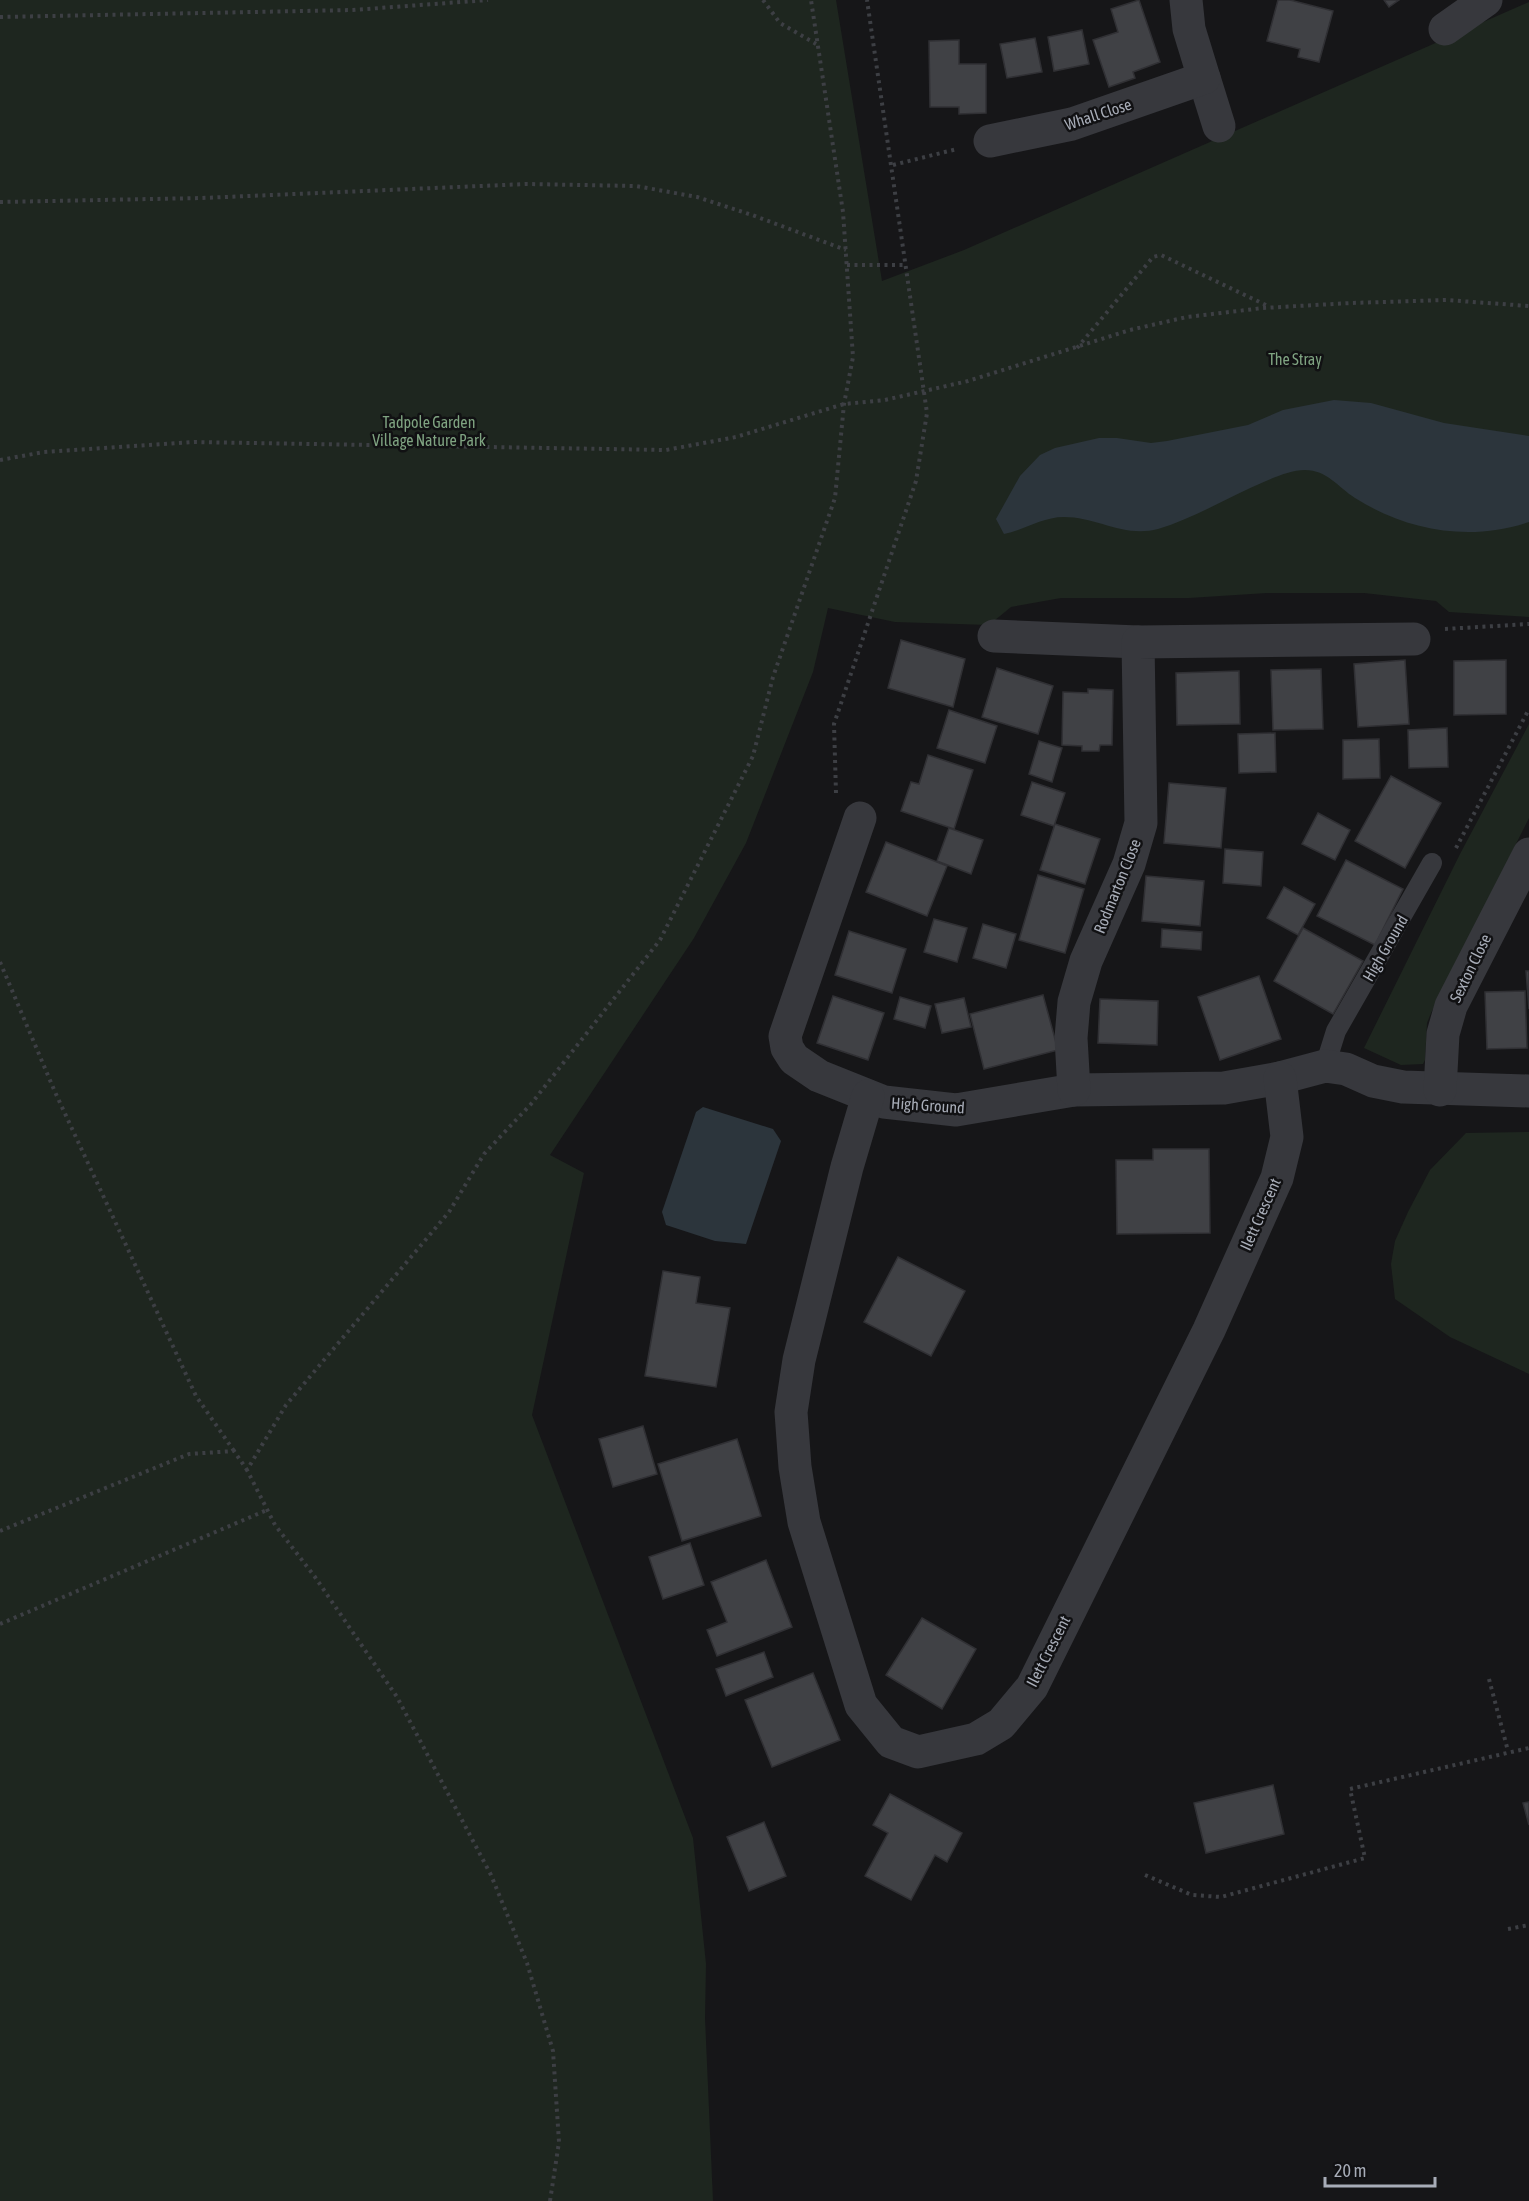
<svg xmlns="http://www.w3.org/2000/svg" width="1529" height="2201" font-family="'Asap Condensed',sans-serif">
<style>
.green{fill:#1e261f}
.water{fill:#2c353c}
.building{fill:#404145;stroke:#303034;stroke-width:1.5}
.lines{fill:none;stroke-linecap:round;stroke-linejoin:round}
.path{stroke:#3d3f44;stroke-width:4;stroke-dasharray:3 4.5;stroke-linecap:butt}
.service{stroke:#37383d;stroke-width:20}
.minor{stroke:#37383d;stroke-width:33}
.labels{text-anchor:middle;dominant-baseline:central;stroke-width:5;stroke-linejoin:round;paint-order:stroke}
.street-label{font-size:16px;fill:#a8adb8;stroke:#111113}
.park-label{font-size:16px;fill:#7fa381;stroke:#111113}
</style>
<rect width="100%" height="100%" fill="#161618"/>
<g class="green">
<path d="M0 0H836L882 281 964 250 1529 2V617L1449 612 1436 601 1364 593H1267L1189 598H1061L1011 607 989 625 895 622 828 608 813 672 746 843 694 938 550 1155 584 1173 532 1415 693 1838 706 1964 705 2018 713 2201H0Z"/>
<path d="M1529 724V818L1431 1013 1427 1023 1425 1060 1423 1064 1401 1065 1364 1048 1460 854Z"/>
<path d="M1529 1132V1374L1450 1337 1395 1299 1391 1264 1395 1241 1408 1212 1430 1170 1466 1133Z"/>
</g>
<g class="water">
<path d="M1334 400 1371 403 1444 423 1529 436V522C1470 542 1407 531 1355 498 1338 487 1327 470 1305 470 1292 470 1278 476 1266 481 1230 496 1195 518 1158 529 1124 538 1097 517 1064 517 1042 517 1025 530 1004 534L996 519 1020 476 1040 455 1055 448 1099 438H1117L1151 443 1167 441 1248 425 1283 410Z"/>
<path d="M703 1107 773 1129 781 1141 746 1244 715 1241 666 1225 662 1212 696 1112Z"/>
</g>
<g class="building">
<path d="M1139 0 1160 62 1133 72 1135 78 1109 87 1093 40 1118 32 1111 9Z"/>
<path d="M1278 0H1290L1333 11 1319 62 1298 57 1300 49 1267 41Z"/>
<path d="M1384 0H1399L1389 7Z"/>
<path d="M1082 30 1089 64 1054 71 1048 37Z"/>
<path d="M1035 38 1042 72 1007 78 1000 44Z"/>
<path d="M959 40V64H986V113L959 114V107H930L929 41Z"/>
<path d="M901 640 965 659 953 707 888 688Z"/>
<path d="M1405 660 1409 724 1358 727 1354 664Z"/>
<path d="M1506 660V714L1454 715V661Z"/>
<path d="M997 668 1053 686 1038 734 982 717Z"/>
<path d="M1321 669 1323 729 1273 730 1271 670Z"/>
<path d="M1239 671 1240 724 1177 725 1176 673Z"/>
<path d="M1088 689 1113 690 1112 745H1100L1099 751H1082V746L1062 745 1063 692 1088 693Z"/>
<path d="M949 710 997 726 985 763 937 748Z"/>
<path d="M1447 728 1448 767 1409 768 1408 730Z"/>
<path d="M1275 733 1276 772 1239 773 1238 734Z"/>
<path d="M1379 739 1380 778 1343 779V740Z"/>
<path d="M1039 741 1062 748 1052 782 1029 774Z"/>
<path d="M928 755 973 770 954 829 901 811 911 782 919 784Z"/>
<path d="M1391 776 1441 803 1405 868 1355 841Z"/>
<path d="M1032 782 1065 793 1054 826 1021 815Z"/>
<path d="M1169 783 1226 788 1221 848 1164 843Z"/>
<path d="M1318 813 1350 830 1335 860 1302 844Z"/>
<path d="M1055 824 1100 839 1085 884 1040 870Z"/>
<path d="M949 828 983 840 971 874 937 861Z"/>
<path d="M886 842 947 866 927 916 866 892Z"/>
<path d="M1225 849 1263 852 1261 886 1223 883Z"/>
<path d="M1346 860 1403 889 1375 945 1317 916Z"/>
<path d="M1038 875 1084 889 1065 953 1019 940Z"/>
<path d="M1146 876 1204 881 1200 926 1142 921Z"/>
<path d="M1284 887 1315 904 1298 935 1267 918Z"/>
<path d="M934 919 967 928 957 962 924 952Z"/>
<path d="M983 924 1016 934 1006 968 973 958Z"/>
<path d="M1303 928 1363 961 1333 1014 1274 981Z"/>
<path d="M1162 929 1202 932 1201 950 1161 947Z"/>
<path d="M849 931 906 949 892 993 835 975Z"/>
<path d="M1526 971H1529V1009Z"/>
<path d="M1259 976 1281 1039 1220 1060 1198 997Z"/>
<path d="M1525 991 1527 1048 1487 1049 1485 992Z"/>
<path d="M1043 995 1058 1050 984 1069 970 1014Z"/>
<path d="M833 996 884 1013 868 1060 817 1043Z"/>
<path d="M900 997 931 1006 925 1028 894 1019Z"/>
<path d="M964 998 971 1027 942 1033 935 1004Z"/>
<path d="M1100 999 1158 1001 1157 1045 1098 1043Z"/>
<path d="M1153 1149H1209L1210 1233 1117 1234 1116 1160H1153Z"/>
<path d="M898 1257 965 1291 931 1356 864 1322Z"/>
<path d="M663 1271 700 1277 696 1303 730 1308 716 1387 645 1376Z"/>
<path d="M643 1426 657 1474 613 1487 599 1439Z"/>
<path d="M737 1439 761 1516 682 1541 658 1464Z"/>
<path d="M690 1543 704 1585 663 1599 649 1557Z"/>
<path d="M766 1560 792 1627 717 1656 707 1630 727 1622 711 1582Z"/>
<path d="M922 1618 976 1649 942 1709 886 1675Z"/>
<path d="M764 1652 773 1677 726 1696 716 1669Z"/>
<path d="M813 1673 840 1740 772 1767 745 1700Z"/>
<path d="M1273 1785 1284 1834 1206 1853 1194 1803Z"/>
<path d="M890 1794 962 1833 947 1862 935 1855 911 1900 865 1876 888 1833 873 1825Z"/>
<path d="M1529 1802V1825L1523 1803Z"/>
<path d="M764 1822 786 1876 749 1891 727 1837Z"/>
</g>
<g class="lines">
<g class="path">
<path d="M763 0 780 23 816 44"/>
<path d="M0 17 353 10 488 0"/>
<path d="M893 165 957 149"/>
<path d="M0 202 202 198 527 184 636 186 697 197 752 215 846 250"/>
<path d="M847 265H907"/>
<path d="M1077 348 1153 257 1161 255 1270 307"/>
<path d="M0 460 44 452 194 442 666 450 736 437 844 404 885 400 968 381 1130 330 1187 317 1263 308 1351 303 1446 300 1529 306"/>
<path d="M1445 629 1529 624"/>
<path d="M836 793 834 724 916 481 927 413 867 0"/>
<path d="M1456 848 1529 709"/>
<path d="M0 962 55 1092 196 1396 234 1451"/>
<path d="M0 1531 189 1454 234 1451 247 1470"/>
<path d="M0 1624 267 1510"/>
<path d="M1489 1679 1508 1751"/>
<path d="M1145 1875 1192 1895 1221 1897 1365 1858 1350 1789 1529 1748"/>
<path d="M1508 1929 1529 1925"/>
<path d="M550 2201 559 2142 553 2051 527 1963 491 1875 397 1697 315 1577 275 1525 247 1470 286 1405 449 1212 484 1154 531 1104 660 940 753 756 773 677 835 498 844 404 853 357 843 212 811 0"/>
</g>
<path class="service" d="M1325 1066 1336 1031 1432 863"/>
<g class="minor">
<path d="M1445 29 1486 0"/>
<path d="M1204 78 1219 126"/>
<path d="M990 141 1072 124 1204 78 1189 29 1186 0"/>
<path d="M994 636 1138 642"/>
<path d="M860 818 785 1036 787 1048 794 1059 819 1076 884 1102 956 1110 1074 1090 1224 1088 1280 1078 1325 1066 1346 1069 1373 1081 1403 1087 1529 1091"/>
<path d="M1074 1090 1071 1038 1074 1002 1086 961 1129 864 1141 823 1138 642 1414 639"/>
<path d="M1440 1090 1443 1034 1451 1006 1529 854"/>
<path d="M868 1096 847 1167 799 1360 791 1412 795 1467 804 1522 861 1705 891 1742 918 1752 976 1739 1001 1724 1032 1687 1209 1330 1277 1178 1287 1137 1280 1078"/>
</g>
</g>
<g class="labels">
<g class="street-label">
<text transform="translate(1098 114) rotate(-18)">Whall Close</text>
<text transform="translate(1117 886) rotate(-68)">Rodmarton Close</text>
<text transform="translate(1385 948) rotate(-60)">High Ground</text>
<text transform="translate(1470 968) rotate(-64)">Sexton Close</text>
<text transform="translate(928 1105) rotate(4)">High Ground</text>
<text transform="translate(1260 1214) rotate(-66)">Ilett Crescent</text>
<text transform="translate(1048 1651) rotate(-63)">Ilett Crescent</text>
</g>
<g class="park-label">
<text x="1295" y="359">The Stray</text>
<text x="429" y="422">Tadpole Garden<tspan x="429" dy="18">Village Nature Park</tspan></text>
</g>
</g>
<path d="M1325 2177v9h110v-9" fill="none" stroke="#a8adb8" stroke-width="3"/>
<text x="1334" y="2177" font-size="18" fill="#a8adb8" stroke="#111113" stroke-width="4.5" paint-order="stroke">20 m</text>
</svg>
